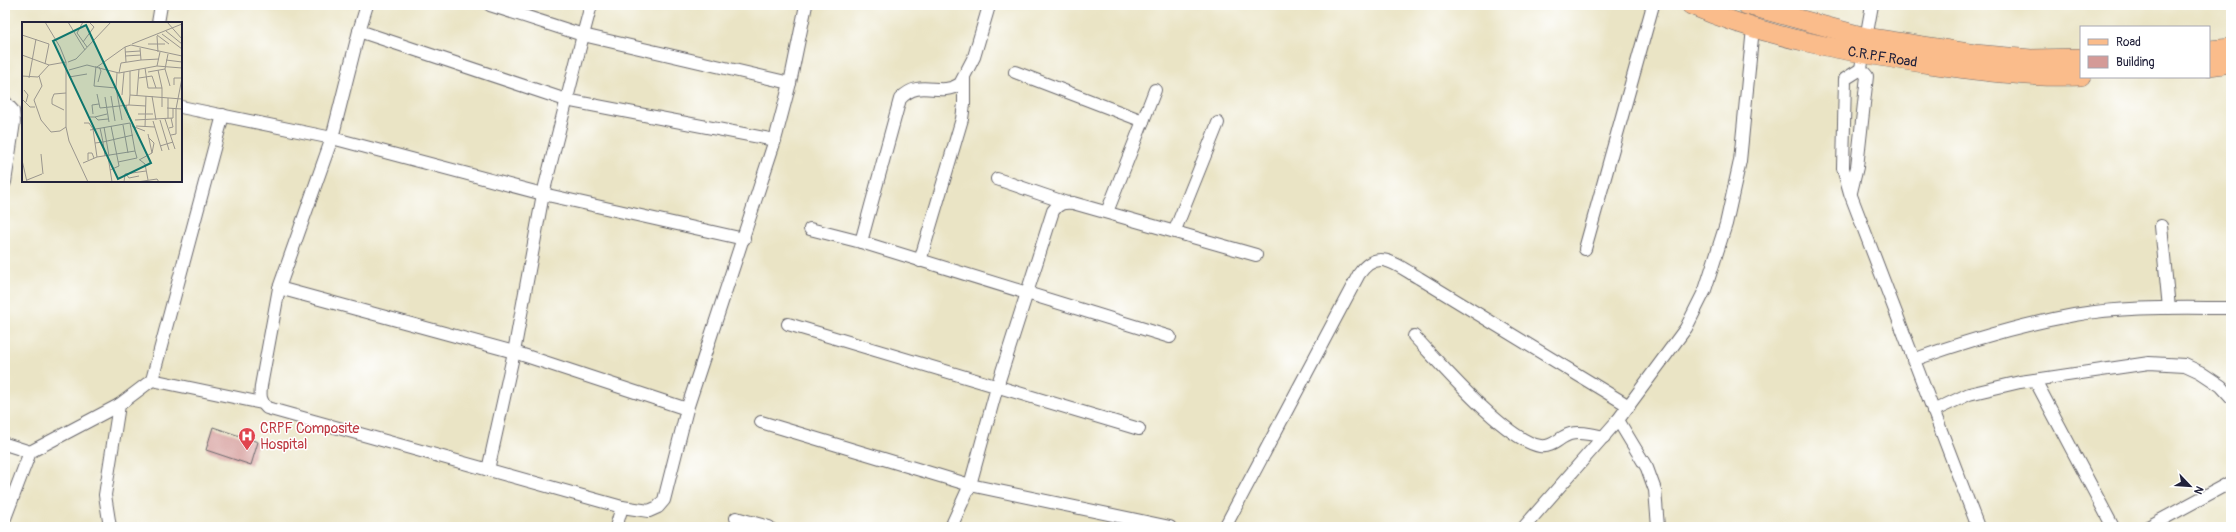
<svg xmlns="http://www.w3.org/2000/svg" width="2236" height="532" font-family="Pangolin,sans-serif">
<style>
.building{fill:#d49a97}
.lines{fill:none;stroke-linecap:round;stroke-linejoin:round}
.minor-casing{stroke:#68666b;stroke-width:14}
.primary-casing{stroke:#68666b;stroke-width:20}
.minor{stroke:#fff;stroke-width:12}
.primary{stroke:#fabc8b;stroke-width:19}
.labels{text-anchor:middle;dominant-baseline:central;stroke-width:3;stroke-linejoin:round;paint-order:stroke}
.street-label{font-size:14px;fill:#22223b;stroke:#fff}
.health-label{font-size:14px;fill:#be3a42;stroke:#fff;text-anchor:start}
.inset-road{fill:none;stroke:#9a968e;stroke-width:1}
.view{fill:#0f766e;fill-opacity:0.15;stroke:#0f766e;stroke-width:2}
.inset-edge{fill:none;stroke:#22223b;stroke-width:2}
</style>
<rect width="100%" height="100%" fill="#fff"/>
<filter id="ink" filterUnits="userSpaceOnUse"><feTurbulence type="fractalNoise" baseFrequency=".025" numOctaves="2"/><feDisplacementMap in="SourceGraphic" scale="8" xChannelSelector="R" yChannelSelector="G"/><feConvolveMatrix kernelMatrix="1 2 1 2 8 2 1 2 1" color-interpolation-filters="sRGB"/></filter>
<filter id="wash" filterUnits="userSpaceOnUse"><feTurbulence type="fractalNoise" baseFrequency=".012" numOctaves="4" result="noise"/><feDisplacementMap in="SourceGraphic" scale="16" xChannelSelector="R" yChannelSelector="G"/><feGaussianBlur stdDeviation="0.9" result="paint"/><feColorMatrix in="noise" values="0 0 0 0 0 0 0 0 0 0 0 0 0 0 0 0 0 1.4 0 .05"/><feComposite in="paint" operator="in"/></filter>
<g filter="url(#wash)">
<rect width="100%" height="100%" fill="#eae4c5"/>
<g id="blocks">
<path class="building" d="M213 427 258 442 251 465 206 450Z"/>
</g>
</g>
<g filter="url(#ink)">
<use href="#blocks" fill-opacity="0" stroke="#68666b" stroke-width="1"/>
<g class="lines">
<defs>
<g id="minor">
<path d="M367 5 359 31 332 138 279 288 261 386C260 396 260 401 267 408L622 507 649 511 658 507 664 500 687 409 775 140 790 83 806 5"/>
<path d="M490 5 583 35 591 5"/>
<path d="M158 23 161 5"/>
<path d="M359 31 566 100 775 140"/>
<path d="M1865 44 1872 5"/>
<path d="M1861 69 1845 79 1843 168 1850 193 1978 527"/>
<path d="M1015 72 1143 121 1107 212"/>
<path d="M5 102 13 111 14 122 5 182"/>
<path d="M181 107 332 138 543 194 744 239"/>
<path d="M223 115 152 380 262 403"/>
<path d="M1143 121 1155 90"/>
<path d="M997 179 1064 202"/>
<path d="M1851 192 1857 167 1867 76 1861 69 1862 62"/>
<path d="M2161 226 2169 308"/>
<path d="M810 229 861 242 1170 337"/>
<path d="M1175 230 1218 123"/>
<path d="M861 242 900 99C921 77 938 98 960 84L974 57 989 6"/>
<path d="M1585 249 1653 5"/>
<path d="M920 261 962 119 964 104V78"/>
<path d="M279 288 514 352 687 409"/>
<path d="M788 324 1139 429"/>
<path d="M1414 336C1439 362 1505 440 1540 446 1553 448 1559 437 1570 434 1581 431 1594 435 1604 437"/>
<path d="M1913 360C1966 341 2019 325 2074 315 2125 306 2179 308 2231 308"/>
<path d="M2035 380 2113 527"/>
<path d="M1933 411 1969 394 2020 382 2149 363 2185 365 2200 372 2221 386 2231 397"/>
<path d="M1618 420 1647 468 1655 490 1658 527"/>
<path d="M761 422 970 485 1170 527"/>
<path d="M5 444 30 452 119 405 152 380"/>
<path d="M488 470 514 352 543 194 583 35 790 83"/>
<path d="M5 518 30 452"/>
<path d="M736 518 769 527"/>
<path d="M110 527 105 495 119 405"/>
<path d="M616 527 622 507"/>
<path d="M951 527 970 485 997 387 1053 211C1059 203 1064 202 1073 203L1256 255"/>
<path d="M1225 527 1359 274C1378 247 1396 265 1419 278L1629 406"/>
<path d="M1524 527 1618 420 1686 328 1705 290 1726 224 1740 161 1753 28"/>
<path d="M2148 527 2231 482"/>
</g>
<g id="primary">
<path id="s1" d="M1691 5C1767 38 1848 52 1930 64 1980 71 2030 78 2081 76"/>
<path d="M1747 5 1865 37 1975 54 2031 59 2081 58"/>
<path d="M2209 50 2231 48"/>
<path d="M2209 66 2231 63"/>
</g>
</defs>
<use href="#minor" class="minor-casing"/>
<use href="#primary" class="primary-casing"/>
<use href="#minor" class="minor"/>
<use href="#primary" class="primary"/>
</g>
</g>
<defs>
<symbol id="hospital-pin" viewBox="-11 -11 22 30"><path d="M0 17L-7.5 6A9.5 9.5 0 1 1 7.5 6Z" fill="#e0444e" stroke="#fff"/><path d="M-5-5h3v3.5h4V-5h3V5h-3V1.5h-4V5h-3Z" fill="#fff"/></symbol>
</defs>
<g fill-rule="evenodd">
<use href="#hospital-pin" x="237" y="426" width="20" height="27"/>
</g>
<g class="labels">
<g class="street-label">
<text stroke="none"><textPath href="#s1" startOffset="199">C.R.P.F.Road</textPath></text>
</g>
<g class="health-label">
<text x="260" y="428">CRPF Composite<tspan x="260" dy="16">Hospital</tspan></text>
</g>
</g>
<g transform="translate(22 22)">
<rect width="160" height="160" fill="#eae4c5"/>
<path class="inset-road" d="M23 0 38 25 44 40V105L47 119 66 160M46 0 63 28M61 0 55 11 65 25M145 0 160 17M144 9 160 22M140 12 160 27M0 13 27 22 23 42M135 13 147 22M135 14 136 30M61 20 72 5 67 0M110 22 160 2M126 22H143M103 30 118 29M146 32 143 47 148 64M0 33 27 43 44 40M103 34 119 33M119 38 137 37M144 38 160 40M46 40 54 37 89 0M104 40 103 25 109 23 160 34M74 44 72 64 94 66M135 44 138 30M75 45 103 25M123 46 126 66H140M47 48 65 43 97 51 135 44 160 46M136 48 140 66V85M126 50 143 47M95 51 94 66 100 98M97 51 99 41 119 38 118 26M0 54 16 55 27 43M17 54 20 64 12 78 19 98 29 110 38 109 44 105M47 55 65 52M7 56 14 17M117 56 130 54 134 66M76 60 79 49 77 45M152 63V56H160M2 68 6 73 4 80M75 72 78 86 107 83 108 73 160 77M100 73 102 50M108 73V49M115 73 117 47M89 74 93 99M130 74 134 98M83 75 87 100M146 76V96M0 77 8 85H13M104 83 107 96M107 83 124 84M145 86 160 87M42 88 30 82V77L32 72 44 71M71 92 70 83 77 82M116 92H131M68 95H73L76 98 86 97M73 95 85 92M143 97 153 127M113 98 151 96V86M138 98 147 128M131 99 140 129M62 101H67L71 107 73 121M101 103 106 131M110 104 123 109M114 104 133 105M82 105 87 134M123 105 124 74M78 106 81 120 111 113M147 106 151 105 149 96M149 113 154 112V87L160 56M127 116 132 121 130 131M138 124 151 120M19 132 21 152M86 134 90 160M75 135 73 121 81 120 83 134M0 138 5 160M66 138V131H70L72 136M117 138 130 131 126 112M118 138 123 142 126 158M96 140 115 136 113 129M61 141 75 135 113 129 108 101 68 108M88 148 97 144 89 104M104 152 107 156 117 154M5 158 20 152M102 160 103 152 124 149M115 160 135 157 137 160"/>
<path class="view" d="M64 3 129 141 96 157 31 19Z"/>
<rect width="160" height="160" class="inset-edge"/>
</g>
<rect width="2236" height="532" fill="none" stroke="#fff" stroke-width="20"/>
<rect x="2080" y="26" width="130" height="52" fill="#ffffff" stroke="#a7a7b1"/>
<rect x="2088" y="39" width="20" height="6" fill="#fabc8b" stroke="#a7a7b1"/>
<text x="2116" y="46" font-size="12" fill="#22223b">Road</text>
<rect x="2088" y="56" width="20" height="12" fill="#d49a97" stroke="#a7a7b1"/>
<text x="2116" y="66" font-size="12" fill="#22223b">Building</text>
<g transform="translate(2190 486) rotate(115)" stroke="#ffffff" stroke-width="3" paint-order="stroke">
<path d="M0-3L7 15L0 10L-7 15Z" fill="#22223b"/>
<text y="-6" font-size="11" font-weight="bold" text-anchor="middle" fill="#22223b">N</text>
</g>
</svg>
